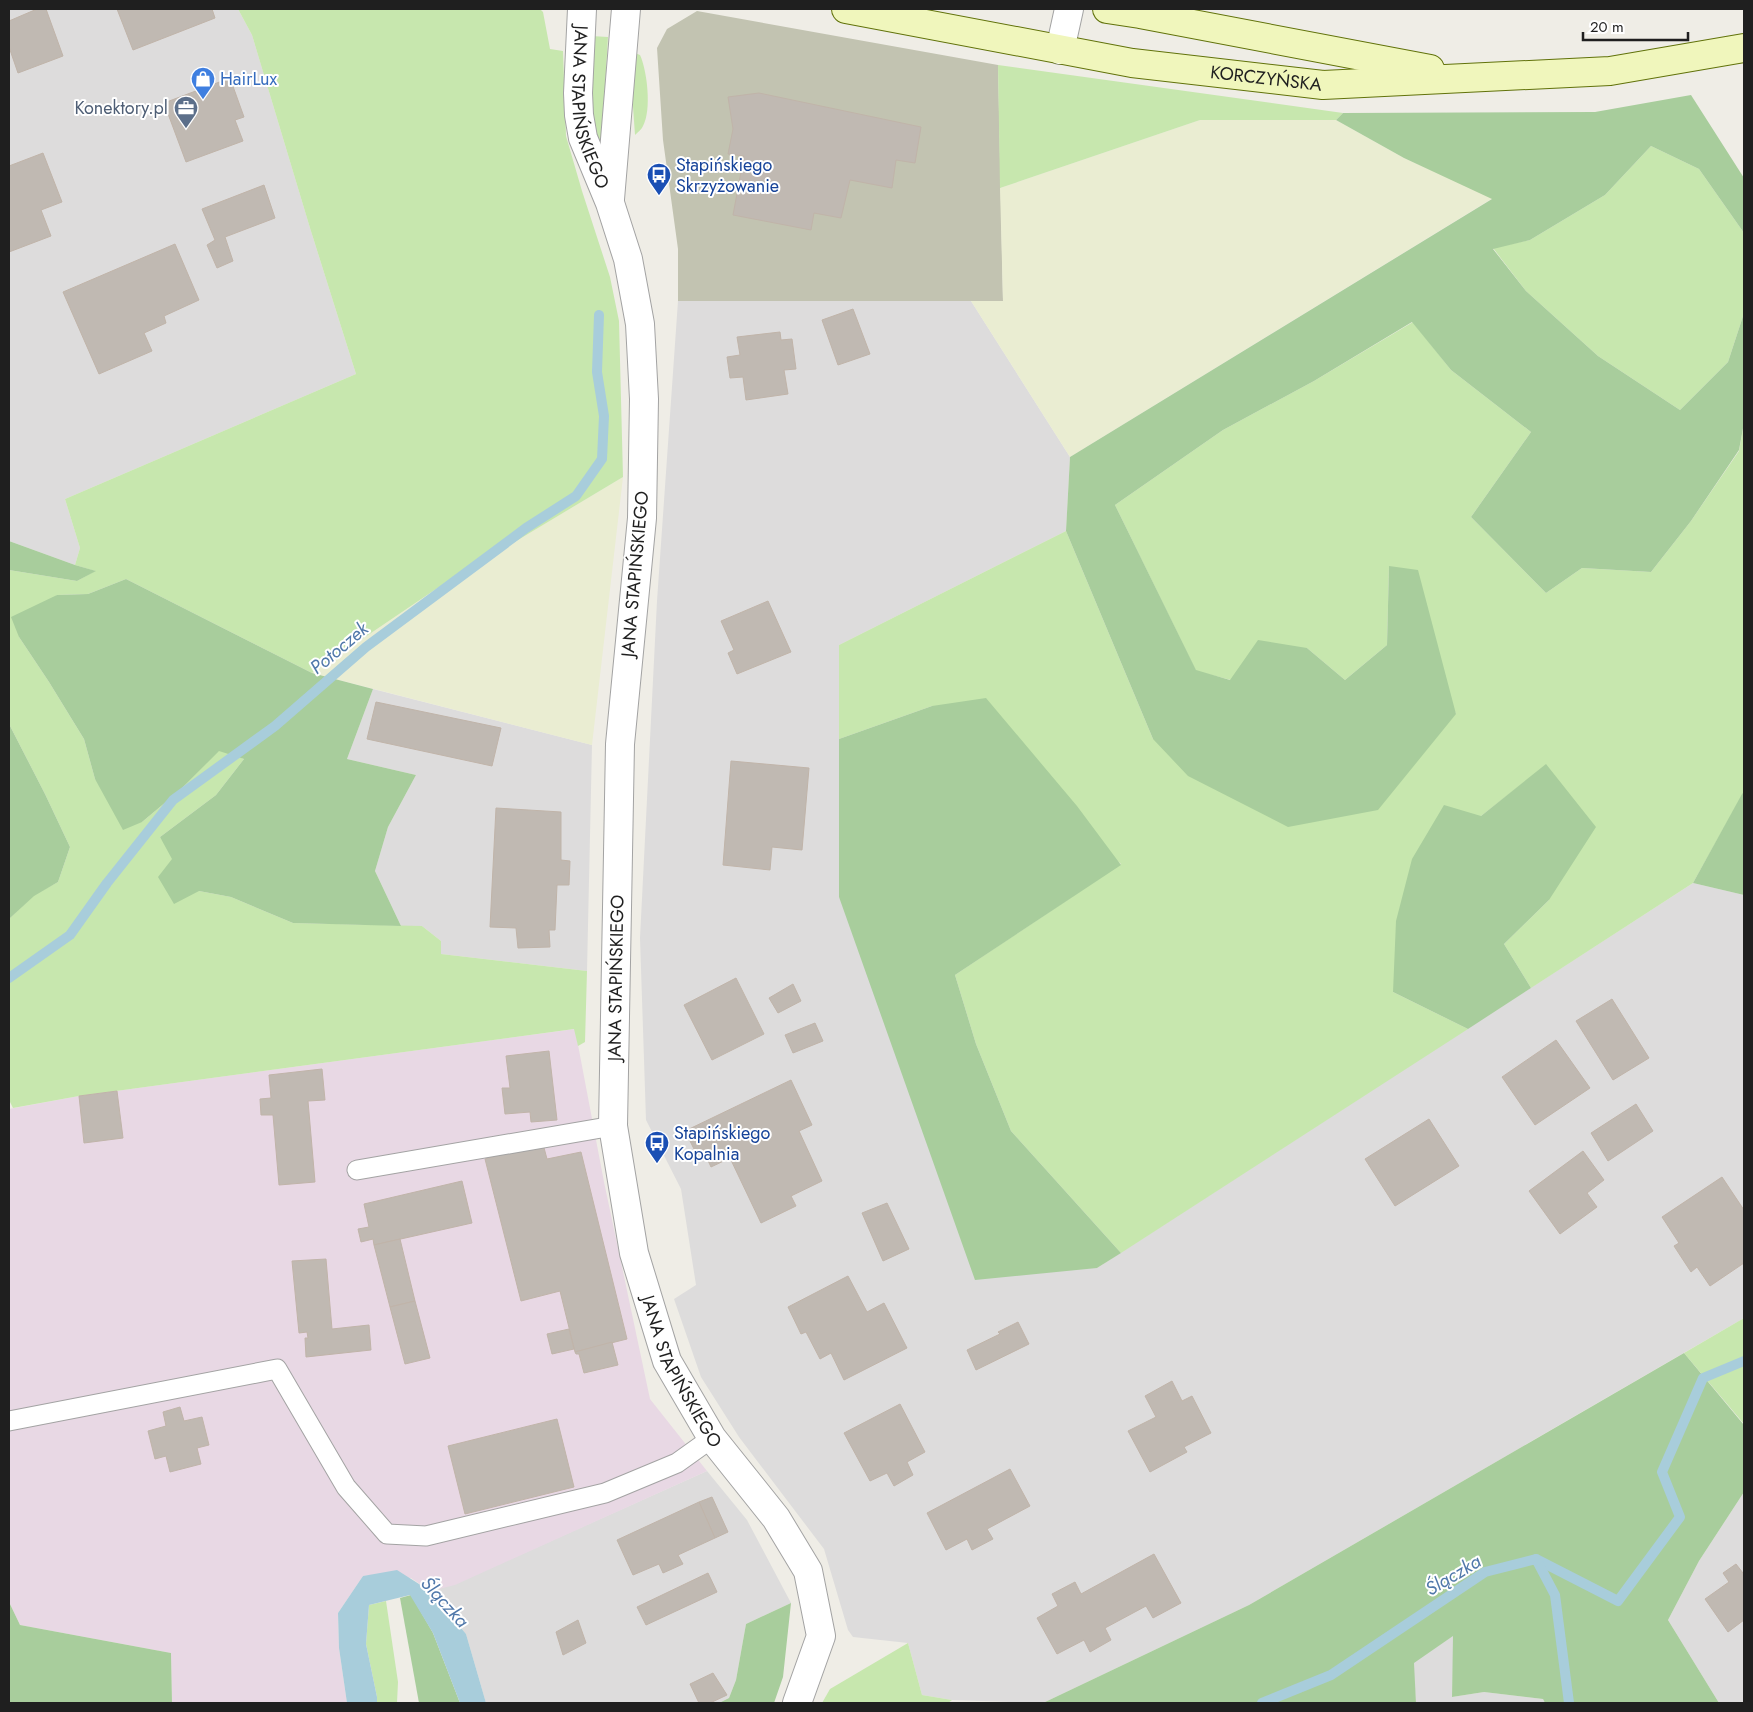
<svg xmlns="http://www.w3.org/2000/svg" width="1753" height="1712" font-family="Jost,sans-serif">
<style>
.residential{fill:#dddcdc}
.industrial{fill:#e8d8e4}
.construction{fill:#c2c3b1}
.farmland{fill:#eaedd2}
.grass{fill:#c7e7ae}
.forest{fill:#a8cd9c}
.water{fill:#a8cddb}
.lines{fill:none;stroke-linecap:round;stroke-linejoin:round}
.stream{stroke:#a8cddb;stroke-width:10}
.building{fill:#c0b9b2;stroke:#c0b4a9}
.lane-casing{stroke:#a3a3a3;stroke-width:21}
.street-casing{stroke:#a3a3a3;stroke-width:30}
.secondary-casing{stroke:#61720a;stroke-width:30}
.lane{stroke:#fff;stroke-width:19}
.street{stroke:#fff;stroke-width:28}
.secondary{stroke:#f0f6bc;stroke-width:28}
.labels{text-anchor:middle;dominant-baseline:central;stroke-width:4;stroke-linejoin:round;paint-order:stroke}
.street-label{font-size:18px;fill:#1f1f1f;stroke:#fff}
.shop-label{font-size:18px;fill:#366cbe;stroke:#fff;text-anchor:start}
.service-label{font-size:18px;fill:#4e5e75;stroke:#fff;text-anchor:end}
.transit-label{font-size:18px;fill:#164399;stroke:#fff;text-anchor:start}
.water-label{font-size:19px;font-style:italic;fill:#5078aa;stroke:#fff}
</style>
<rect width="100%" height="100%" fill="#efede6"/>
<g class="residential">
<path d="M9 9H238L252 35 310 228 356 374 65 499 80 548 75 565 9 541Z"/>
<path d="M678 301H971L1070 457 1066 531 839 645V897L1097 1268 1693 883 1744 895V1318L1249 1605 1043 1703 952 1700 922 1695 908 1643 853 1637 848 1630 824 1549 739 1437 701 1377 674 1299 696 1285 681 1189 646 1120 640 938 657 601Z"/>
<path d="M373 689 592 745 587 971 441 954V941L422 926H401L375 871 388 827 416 775 347 759Z"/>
<path d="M707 1471 747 1520 791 1603 746 1624 736 1680 729 1698 719 1703H486L466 1634 430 1591 455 1584Z"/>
<path d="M1744 1492V1701L1741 1703H1719L1668 1620 1699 1561Z"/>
<path d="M1454 1635 1452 1697 1484 1692 1543 1699 1545 1703H1416L1413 1663Z"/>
</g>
<path class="industrial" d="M575 1029 604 1182 650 1399 707 1471 455 1585 430 1591 411 1578 376 1575 363 1576 338 1613 339 1648 347 1703H172L171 1653 20 1625 9 1602V1109L79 1096Z"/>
<path class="construction" d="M697 11 998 65 1003 301H678V249L663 140 657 48 667 29Z"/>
<g class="farmland">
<path d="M1200 120H1336L1404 158 1493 198 1070 457 971 301H1003L1000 188Z"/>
<path d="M623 477 592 745 312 673 436 589Z"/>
</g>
<g class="grass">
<path d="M238 9H540L543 12 550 49 563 51 566 136 582 191 610 277 619 321 623 477 436 589 312 673 126 579 88 594 57 595 19 637 49 682 84 739 95 779 142 822 179 791 219 750 244 759 216 795 160 837 199 891 231 897 293 923 422 926 441 941V954L587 971 585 1042 578 1046 574 1029 79 1096 13 1108 9 1100V919L34 895 58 882 70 847 45 794 9 724V570L77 581 95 571 75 565 80 548 65 499 356 374 310 228 252 35Z"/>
<path d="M591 36 608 37 602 138 601 142H594L590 118Z"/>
<path d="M635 53 640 55C647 70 652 110 643 126 642 129 638 132 635 135L631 78Z"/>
<path d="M998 65 1343 113 1336 120H1200L1000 188Z"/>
<path d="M1651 146 1699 169 1744 233V313L1728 362 1680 410 1598 356 1526 291 1493 248 1530 240 1605 195Z"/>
<path d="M1413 322 1451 370 1531 432 1471 517 1546 593 1582 568 1651 572 1691 521 1739 451 1744 423V792L1693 883 1531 988 1504 944 1549 900 1546 765 1481 816 1393 992 1468 1029 1121 1253 1011 1131 976 1044 955 975 1121 864 932 706 839 739V645L1066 531 1153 739 1456 714 1389 566 1387 645 1345 680 1307 648 1231 680 1196 671 1115 505 1223 430 1314 381Z"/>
<path d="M1744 1318V1424L1684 1353Z"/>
<path d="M386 1601 398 1682 397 1703H377V1697L366 1644 369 1605Z"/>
<path d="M908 1643 922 1695 952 1700 948 1703H822L830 1689Z"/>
</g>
<g class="forest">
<path d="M1691 95 1744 178V233L1699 169 1651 146 1605 195 1530 240 1493 249 1526 291 1598 356 1680 410 1728 362 1744 313V423L1739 450 1691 521 1651 572 1582 568 1546 593 1471 517 1531 432 1451 370 1412 322 1314 381 1223 430 1115 505 1196 670 1230 680 1258 640 1307 648 1345 680 1387 645 1389 566 1418 570 1456 714 1378 810 1288 827 1188 776 1153 739 1066 531 1070 457 1492 199 1404 158 1336 120 1343 113 1595 112Z"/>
<path d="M9 541 75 565 96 571 77 581 9 570Z"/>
<path d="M126 579 312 673 373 689 347 759 416 775 388 827 375 871 401 926 293 923 231 897 199 891 174 904 158 877 172 859 160 837 216 795 244 759 219 751 179 791 142 822 123 830 95 779 84 739 49 682 19 637 11 617 57 595 88 594Z"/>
<path d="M986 698 1077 806 1121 865 955 975 976 1044 1011 1131 1121 1253 1097 1268 975 1280 839 897V739L932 706Z"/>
<path d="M9 724 45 794 70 847 58 882 34 896 9 919Z"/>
<path d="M1546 764 1596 827 1549 900 1504 944 1531 988 1468 1029 1393 992 1396 921 1412 859 1444 805 1481 816Z"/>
<path d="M1744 792V895L1693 883 1742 794Z"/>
<path d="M1684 1353 1744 1425V1492L1699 1561 1668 1620 1719 1703H1545L1543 1699 1484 1692 1452 1697 1453 1636 1414 1663 1416 1703H1043L1249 1605Z"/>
<path d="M411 1595 433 1633 460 1703H419L400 1598Z"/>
<path d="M9 1602 20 1625 171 1653 172 1703H9Z"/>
<path d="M791 1603 783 1677 774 1703H719L729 1698 736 1680 746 1624Z"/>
</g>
<path class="water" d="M397 1570 430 1591 466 1634 486 1703H460L433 1633 410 1595 369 1605 366 1644 377 1697V1703H347L339 1648 338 1613 363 1576Z"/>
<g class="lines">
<g class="stream">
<path d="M9 978 70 935 107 883 173 800 275 726 366 647 526 528 576 496 602 459 604 416 597 372 599 315"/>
<path d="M1536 1559 1618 1601 1680 1517 1662 1472 1703 1378 1744 1361"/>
<path d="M1262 1703 1331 1675 1485 1572 1536 1559 1555 1595 1569 1703"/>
</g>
</g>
<g class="building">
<path d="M37 9H46L63 56 18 73 9 47V21Z"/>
<path d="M117 9H212L215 18 133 50Z"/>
<path d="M230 78 244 117 235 120 243 141 186 162 164 103Z"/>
<path d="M759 93 921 127 915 163 896 160 892 188 850 180 841 218 814 213 811 230 733 215 744 156 728 154 733 129 728 97Z"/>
<path d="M43 153 62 202 41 210 51 236 9 252V166Z"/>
<path d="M264 185 275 218 225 237 233 261 217 268 207 245 215 240 202 209Z"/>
<path d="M175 244 199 300 164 316 166 323 144 333 152 351 99 374 63 292Z"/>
<path d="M853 309 870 354 838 365 822 320Z"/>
<path d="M780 332 781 340 792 339 796 369 784 370 788 394 746 400 743 377 730 378 727 357 740 355 737 337Z"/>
<path d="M768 601 791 652 737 674 728 653 734 650 721 621Z"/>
<path d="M376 702 501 728 492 766 367 739Z"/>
<path d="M731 761 809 768 802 850 772 847 770 870 723 865Z"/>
<path d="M496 808 561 812V860L570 861 569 885H557L555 930H549L550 947 518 948 516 928 490 927Z"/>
<path d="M736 978 764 1034 712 1060 684 1005Z"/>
<path d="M793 984 801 1001 778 1013 769 998Z"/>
<path d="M1612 999 1649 1058 1613 1080 1576 1021Z"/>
<path d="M815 1023 823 1041 793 1053 785 1035Z"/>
<path d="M1556 1040 1590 1088 1535 1125 1502 1077Z"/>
<path d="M549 1051 557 1120 531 1122 530 1112 505 1114 502 1088H510L506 1056Z"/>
<path d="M322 1069 325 1100 308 1101 315 1182 279 1185 273 1115H261L260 1099 271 1098 269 1075Z"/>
<path d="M791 1080 812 1125 799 1131 822 1181 791 1196 796 1206 761 1223 730 1158 711 1167 704 1152 697 1155 685 1131Z"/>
<path d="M117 1091 123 1138 84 1143 79 1096Z"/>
<path d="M1636 1104 1653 1131 1608 1161 1591 1133Z"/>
<path d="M1429 1119 1459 1166 1395 1206 1365 1159Z"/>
<path d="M543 1144 547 1159 581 1152 627 1339 575 1352 560 1291 521 1301 485 1159Z"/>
<path d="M1583 1151 1604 1180 1587 1193 1597 1207 1560 1234 1529 1191Z"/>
<path d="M1722 1177 1744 1210V1263L1710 1286 1697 1267 1691 1272 1674 1246 1679 1243 1662 1217Z"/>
<path d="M462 1181 472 1223 374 1245 373 1239 361 1242 358 1229 369 1227 364 1204Z"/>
<path d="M887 1203 909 1249 883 1261 862 1213Z"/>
<path d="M400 1239 415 1301 390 1307 374 1245Z"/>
<path d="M326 1259 332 1329 369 1325 371 1350 306 1357 305 1338H308L307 1332 299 1333 292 1261Z"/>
<path d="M848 1276 867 1312 884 1303 907 1348 844 1380 831 1353 820 1359 806 1332 801 1334 788 1307Z"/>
<path d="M415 1301 430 1358 405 1364 390 1307Z"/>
<path d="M1018 1322 1029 1344 976 1370 967 1350 1000 1334 998 1332Z"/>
<path d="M569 1329 574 1349 552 1354 547 1334Z"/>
<path d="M612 1342 618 1365 584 1373 579 1354H576L575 1352Z"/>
<path d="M1172 1381 1182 1401 1192 1396 1211 1433 1184 1447 1187 1452 1150 1472 1128 1431 1156 1417 1145 1396Z"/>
<path d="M900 1404 925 1452 907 1462 913 1475 894 1486 887 1473 870 1481 844 1433Z"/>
<path d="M180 1407 184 1421 202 1417 209 1445 197 1448 201 1464 170 1472 166 1456 155 1459 148 1431 166 1426 163 1412Z"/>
<path d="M557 1419 574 1487 465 1514 448 1446Z"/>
<path d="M1010 1469 1030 1506 987 1529 993 1539 972 1550 967 1539 946 1550 927 1513Z"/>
<path d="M712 1497 728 1532 715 1538 699 1502Z"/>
<path d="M699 1502 715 1538 678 1555 683 1564 663 1573 659 1564 633 1575 617 1540Z"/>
<path d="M1154 1554 1181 1603 1153 1618 1146 1606 1105 1628 1111 1640 1090 1652 1084 1640 1057 1654 1037 1618 1058 1606 1052 1594 1075 1582 1081 1594Z"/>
<path d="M1736 1564 1743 1573 1744 1572V1620L1728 1632 1705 1599 1729 1582 1723 1573Z"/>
<path d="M708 1573 717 1592 646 1625 637 1607Z"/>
<path d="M578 1620 586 1643 563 1655 556 1632Z"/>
<path d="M713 1673 727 1695 710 1703H699L690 1684Z"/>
</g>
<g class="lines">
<defs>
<g id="lane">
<path d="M357 1170 613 1126"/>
<path d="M9 1421 277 1369 346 1487 387 1534 426 1536 605 1493 677 1463 712 1438"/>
</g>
<g id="street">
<path id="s1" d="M582 9 578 93 579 115 583 138 610 203 628 259 640 324 644 399 642 518 620 744 613 1126 634 1253 667 1361 712 1438 776 1518 808 1571 821 1636 797 1703"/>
<path d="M1060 50 1069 9"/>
<path d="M610 199 626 9"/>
</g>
<g id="secondary">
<path id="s2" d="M846 9 1132 63 1323 85 1610 71 1744 48"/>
<path d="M1107 9 1140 14 1430 69"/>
</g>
</defs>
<use href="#lane" class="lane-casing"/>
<use href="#street" class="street-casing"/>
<use href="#secondary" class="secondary-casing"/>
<use href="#lane" class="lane"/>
<use href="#street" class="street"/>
<use href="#secondary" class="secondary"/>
</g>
<defs>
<symbol id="shop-pin" viewBox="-11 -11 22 30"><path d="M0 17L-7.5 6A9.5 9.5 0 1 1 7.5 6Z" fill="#3f7fe0" stroke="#fff"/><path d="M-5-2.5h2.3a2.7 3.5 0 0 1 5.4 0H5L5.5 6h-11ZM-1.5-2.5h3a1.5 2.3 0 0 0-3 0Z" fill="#fff"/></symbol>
<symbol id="office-pin" viewBox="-11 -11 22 30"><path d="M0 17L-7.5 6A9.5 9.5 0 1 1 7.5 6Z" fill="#5c6f8a" stroke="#fff"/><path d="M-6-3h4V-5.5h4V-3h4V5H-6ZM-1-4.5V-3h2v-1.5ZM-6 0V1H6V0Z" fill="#fff"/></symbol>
<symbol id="bus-pin" viewBox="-11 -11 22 30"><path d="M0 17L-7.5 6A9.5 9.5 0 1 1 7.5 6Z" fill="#1a4fb4" stroke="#fff"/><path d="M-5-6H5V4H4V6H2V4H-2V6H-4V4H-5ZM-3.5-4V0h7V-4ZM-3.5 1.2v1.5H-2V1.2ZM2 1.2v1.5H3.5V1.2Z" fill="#fff"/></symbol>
</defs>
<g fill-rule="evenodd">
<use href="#shop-pin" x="189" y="65" width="28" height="38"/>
<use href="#office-pin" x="172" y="94" width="28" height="38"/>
<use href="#bus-pin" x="645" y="161" width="28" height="38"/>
<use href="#bus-pin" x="643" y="1129" width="28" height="38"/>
</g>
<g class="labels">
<g class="street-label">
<text stroke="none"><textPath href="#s2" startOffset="426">KORCZYŃSKA</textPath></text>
<text stroke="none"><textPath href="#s1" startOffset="100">JANA STAPIŃSKIEGO</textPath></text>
<text transform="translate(635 574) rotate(-85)">JANA STAPIŃSKIEGO</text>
<text transform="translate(616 978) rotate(-89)">JANA STAPIŃSKIEGO</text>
<text stroke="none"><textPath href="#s1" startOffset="1385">JANA STAPIŃSKIEGO</textPath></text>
</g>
<g class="shop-label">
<text x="220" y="79">HairLux</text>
</g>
<g class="service-label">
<text x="168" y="108">Konektory.pl</text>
</g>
<g class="transit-label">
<text x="676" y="165">Stapińskiego<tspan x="676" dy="21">Skrzyżowanie</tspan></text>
<text x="674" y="1133">Stapińskiego<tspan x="674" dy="21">Kopalnia</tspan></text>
</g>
<g class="water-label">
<text transform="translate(339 648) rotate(-40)">Potoczek</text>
<text transform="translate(1453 1575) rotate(-31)">Ślączka</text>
<text transform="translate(445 1602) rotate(48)">Ślączka</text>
</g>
</g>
<rect width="1753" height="1712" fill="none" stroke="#1f1f1f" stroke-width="20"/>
<path d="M1583 32v8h105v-8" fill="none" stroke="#1f1f1f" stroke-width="2.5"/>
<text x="1590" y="32" font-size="15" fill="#1f1f1f" stroke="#ffffff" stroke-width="4" paint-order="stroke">20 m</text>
</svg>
